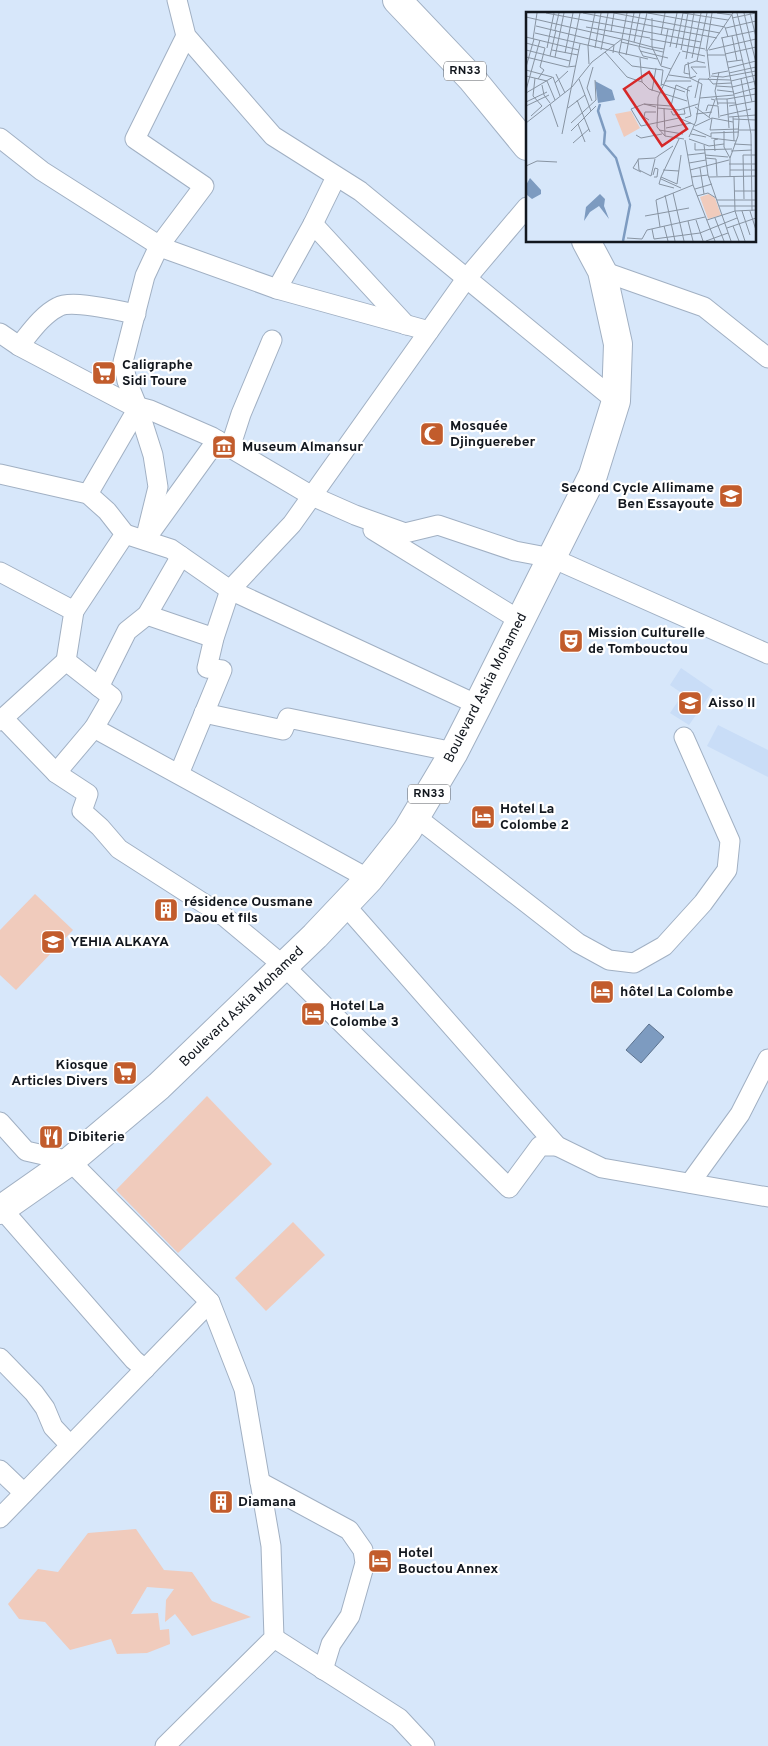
<svg xmlns="http://www.w3.org/2000/svg" width="768" height="1746" font-family="Overpass,sans-serif">
<style>
.built{fill:#c9ddf7}
.green{fill:#f0cbbc}
.water{fill:#7d9bc0;stroke:#5d738f}
.lines{fill:none;stroke-linecap:round;stroke-linejoin:round}
.street-casing{stroke:#a1b0c3;stroke-width:21}
.primary-casing{stroke:#a1b0c3;stroke-width:30}
.street{stroke:#fff;stroke-width:19}
.primary{stroke:#fff;stroke-width:28}
.labels{text-anchor:middle;dominant-baseline:central;stroke-width:4.5;stroke-linejoin:round;paint-order:stroke}
.shield{fill:#fff;stroke:#595d62;stroke-width:1}
.shield-label{font-size:12px;font-weight:bold;fill:#12171e}
.poi-label{font-size:14px;font-weight:bold;fill:#12171e;stroke:#fff;text-anchor:start}
.street-label{font-size:14px;fill:#12171e;stroke:#fff}
.inset-river{fill:none;stroke:#7d9bc0;stroke-width:2.5}
.inset-road{fill:none;stroke:#8894a2;stroke-width:1}
.view{fill:#d62828;fill-opacity:0.15;stroke:#d62828;stroke-width:2.5}
.inset-edge{fill:none;stroke:#12171e;stroke-width:2.5}
</style>
<rect width="100%" height="100%" fill="#d7e7fa"/>
<g class="built">
<path d="M681 668 713 690 689 725 670 713 683 694 670 685Z"/>
<path d="M718 725 768 750V777L707 746Z"/>
</g>
<g class="green">
<path d="M35 894 73 930 16 990 0 975V930Z"/>
<path d="M207 1096 272 1164 178 1253 116 1190Z"/>
<path d="M293 1222 325 1255 266 1311 235 1278Z"/>
<path d="M136 1529 164 1570 192 1572 212 1601 251 1617 192 1636 175 1614 165 1622 166 1600 174 1589 147 1587 131 1614 158 1613 160 1630 169 1629 170 1644 147 1653 117 1654 111 1639 70 1650 45 1622 19 1619 8 1604 38 1569 58 1572 88 1533Z"/>
</g>
<path class="water" d="M649 1024 664 1037 641 1063 626 1050Z"/>
<g class="lines">
<defs>
<g id="street">
<path d="M177 0 186 36 273 136 360 191 616 401"/>
<path d="M0 138 42 171 163 248 277 289 429 331"/>
<path d="M313 224 406 325"/>
<path d="M602 271 704 307 768 358"/>
<path d="M277 289 313 224 336 177"/>
<path d="M0 333 19 346 131 405 150 410 212 437 312 496 355 515 405 533 438 525 515 551 552 558 768 654"/>
<path d="M19 346C30 333 42 315 58 307 72 299 118 311 136 314"/>
<path d="M230 448 241 414 272 340"/>
<path d="M0 474 88 494 107 511 125 534 74 611"/>
<path d="M88 494 138 408"/>
<path d="M373 530 521 621"/>
<path d="M150 533 217 440"/>
<path d="M125 534 171 549 230 590 478 705"/>
<path d="M145 540 158 487 153 455 138 408 127 381 123 362 145 276 159 246 204 186 135 139 186 36"/>
<path d="M0 572 74 611 66 661 112 697 94 728 369 879"/>
<path d="M147 615 214 638"/>
<path d="M99 687 127 631 147 615 181 556"/>
<path d="M204 713 283 730 288 718 454 752"/>
<path d="M3 718 56 773 88 794 82 811 100 827 119 849 225 917 285 967 509 1188 540 1146H557"/>
<path d="M0 721 66 661"/>
<path d="M56 773 94 728"/>
<path d="M179 774 222 670 207 668 214 638 230 590 292 524 466 279 527 207"/>
<path d="M416 817 578 943 609 960 634 963 664 946 703 903 727 870 730 841 684 737"/>
<path d="M345 905 557 1146 602 1168 768 1197"/>
<path d="M0 1122 26 1151 70 1161 210 1302 244 1389 271 1546 274 1638 165 1746"/>
<path d="M690 1183 740 1114 768 1059"/>
<path d="M2 1209 134 1360 145 1369"/>
<path d="M0 1358 34 1393 45 1408 53 1427 70 1445"/>
<path d="M0 1470 24 1493"/>
<path d="M260 1482 349 1530 363 1550 365 1563 350 1616 331 1644 323 1670"/>
<path d="M0 1518 210 1302"/>
<path d="M274 1638 399 1718 425 1746"/>
</g>
<g id="primary">
<path d="M397 0 472 79 527 146"/>
<path d="M0 1210 70 1161 159 1086 315 936 369 879 407 831 454 752 478 705 593 475 616 401 618 344 602 271 586 241"/>
</g>
</defs>
<use href="#street" class="street-casing"/>
<use href="#primary" class="primary-casing"/>
<use href="#street" class="street"/>
<use href="#primary" class="primary"/>
</g>
<defs>
<symbol id="supermarket-square" viewBox="-11 -11 22 22"><rect x="-9" y="-9" width="18" height="18" rx="4" fill="#c25c2c" stroke="#fff"/><path d="M-6-5.5h2.5l.6 2H6L4.5 2H-2.5L-4.4-4H-6ZM-1.5 3.2a1.3 1.3 0 1 0 .1 0ZM3 3.2a1.3 1.3 0 1 0 .1 0Z" fill="#fff"/></symbol>
<symbol id="mosque-square" viewBox="-11 -11 22 22"><rect x="-9" y="-9" width="18" height="18" rx="4" fill="#c25c2c" stroke="#fff"/><path d="M3.5-4.9A6 6 0 1 0 3.5 4.9A5 5 0 1 1 3.5-4.9Z" fill="#fff"/></symbol>
<symbol id="museum-square" viewBox="-11 -11 22 22"><rect x="-9" y="-9" width="18" height="18" rx="4" fill="#c25c2c" stroke="#fff"/><path d="M0-6L6-3V-2H-6V-3ZM-5-1h2V3h-2ZM-1-1h2V3h-2ZM3-1h2V3H3ZM-6 4H6V6H-6Z" fill="#fff"/></symbol>
<symbol id="school-square" viewBox="-11 -11 22 22"><rect x="-9" y="-9" width="18" height="18" rx="4" fill="#c25c2c" stroke="#fff"/><path d="M0-5L7-2L0 1L-7-2ZM-4 1L0 2.5L4 1V4Q0 6-4 4Z" fill="#fff"/></symbol>
<symbol id="theatre-square" viewBox="-11 -11 22 22"><rect x="-9" y="-9" width="18" height="18" rx="4" fill="#c25c2c" stroke="#fff"/><path d="M-5-5.5Q0-4 5-5.5V0Q5 5 0 6Q-5 5-5 0ZM-3.3-2.5H-1v1.5H-3.3ZM1-2.5H3.3v1.5H1ZM-2.8 1Q0 5.5 2.8 1Z" fill="#fff"/></symbol>
<symbol id="hotel-square" viewBox="-11 -11 22 22"><rect x="-9" y="-9" width="18" height="18" rx="4" fill="#c25c2c" stroke="#fff"/><path d="M-6-4.5h1.5V1H6V5H4.5V3h-9V5H-6ZM-4 0a1.8 1.8 0 1 1 3.6 0ZM.5 0V-2.5h3Q6-2.5 6 0Z" fill="#fff"/></symbol>
<symbol id="building-square" viewBox="-11 -11 22 22"><rect x="-9" y="-9" width="18" height="18" rx="4" fill="#c25c2c" stroke="#fff"/><path d="M-4-6H4V6H1V3H-1V6H-4ZM-2.5-4.3h1.7v1.8h-1.7ZM.8-4.3h1.7v1.8H.8ZM-2.5-1h1.7V.8h-1.7ZM.8-1h1.7V.8H.8Z" fill="#fff"/></symbol>
<symbol id="restaurant-square" viewBox="-11 -11 22 22"><rect x="-9" y="-9" width="18" height="18" rx="4" fill="#c25c2c" stroke="#fff"/><path d="M-5-6h1v4h1v-4h1v4h1v-4h1v5L-1.5 .5V6h-2V.5L-5-1ZM5-6V6H3V1.5H1.5Q1.5-4 5-6Z" fill="#fff"/></symbol>
</defs>
<g fill-rule="evenodd">
<use href="#supermarket-square" x="90" y="359" width="28" height="28"/>
<use href="#mosque-square" x="418" y="420" width="28" height="28"/>
<use href="#museum-square" x="210" y="433" width="28" height="28"/>
<use href="#school-square" x="717" y="482" width="28" height="28"/>
<use href="#theatre-square" x="557" y="627" width="28" height="28"/>
<use href="#school-square" x="676" y="689" width="28" height="28"/>
<use href="#hotel-square" x="469" y="803" width="28" height="28"/>
<use href="#building-square" x="152" y="896" width="28" height="28"/>
<use href="#school-square" x="39" y="928" width="28" height="28"/>
<use href="#hotel-square" x="588" y="978" width="28" height="28"/>
<use href="#hotel-square" x="299" y="1000" width="28" height="28"/>
<use href="#supermarket-square" x="111" y="1059" width="28" height="28"/>
<use href="#restaurant-square" x="37" y="1123" width="28" height="28"/>
<use href="#building-square" x="207" y="1488" width="28" height="28"/>
<use href="#hotel-square" x="366" y="1547" width="28" height="28"/>
</g>
<g class="labels">
<g class="shield">
<rect x="444" y="61.5" width="42" height="19" rx="4"/>
<rect x="408" y="784.5" width="42" height="19" rx="4"/>
</g>
<g class="shield-label">
<text x="465" y="71">RN33</text>
<text x="429" y="794">RN33</text>
</g>
<g class="poi-label">
<text x="122" y="365">Caligraphe<tspan x="122" dy="16">Sidi Toure</tspan></text>
<text x="450" y="426">Mosquée<tspan x="450" dy="16">Djinguereber</tspan></text>
<text x="242" y="447">Museum Almansur</text>
<text x="714" y="488" text-anchor="end">Second Cycle Allimame<tspan x="714" dy="16">Ben Essayoute</tspan></text>
<text x="588" y="633">Mission Culturelle<tspan x="588" dy="16">de Tombouctou</tspan></text>
<text x="708" y="703">Aisso II</text>
<text x="500" y="809">Hotel La<tspan x="500" dy="16">Colombe 2</tspan></text>
<text x="184" y="902">résidence Ousmane<tspan x="184" dy="16">Daou et fils</tspan></text>
<text x="70" y="942">YEHIA ALKAYA</text>
<text x="620" y="992">hôtel La Colombe</text>
<text x="330" y="1006">Hotel La<tspan x="330" dy="16">Colombe 3</tspan></text>
<text x="108" y="1065" text-anchor="end">Kiosque<tspan x="108" dy="16">Articles Divers</tspan></text>
<text x="68" y="1137">Dibiterie</text>
<text x="238" y="1502">Diamana</text>
<text x="398" y="1553">Hotel<tspan x="398" dy="16">Bouctou Annex</tspan></text>
</g>
<g class="street-label">
<text transform="translate(486 688) rotate(-63)">Boulevard Askia Mohamed</text>
<text transform="translate(242 1007) rotate(-44)">Boulevard Askia Mohamed</text>
</g>
</g>
<g transform="translate(526 12)">
<rect width="230" height="230" fill="#d7e7fa"/>
<path d="M105 99 114 116 98 125 89 102ZM183 182 189 186 195 203 182 207 174 185Z" fill="#f0cbbc"/>
<path d="M69 69 86 78 89 88 72 91ZM4 166 15 178V182L6 187 1 183 0 173ZM74 182 79 187 78 194 83 207 73 194 64 200 58 209 60 195Z" fill="#7d9bc0"/>
<path class="inset-river" d="M74 92 72 99 79 120 78 132 90 146 104 193 97 229"/>
<path class="inset-road" d="M20 1 175 30M57 1 191 26M88 1 194 21M101 1 93 42 106 54 137 58M121 1 113 36 117 44 131 47M122 1 199 15 202 25M157 1 202 8M191 1 206 3 226 90M211 1 230 77M218 1 230 51M224 1 230 25M0 5 95 27M126 6V35L138 37M206 6 230 1M10 14 88 33 87 41M60 15 124 26M200 16 230 9M29 18 33 1M85 20 88 1M9 21 122 47M135 23 139 1M206 24 211 49M0 25 53 38M195 26 229 19M196 26 213 107 212 124 204 146V164M7 27 11 1M124 27 179 37M95 30 137 40M108 30 114 1M0 31 19 36M144 35 151 1M21 36 28 1M69 36 75 1M150 36 157 1M0 38 44 49M26 38 52 43M75 38 82 1M155 38 162 1M183 38 230 27M114 39 142 46M156 39 179 44M180 39 186 1M181 39 207 1M181 39 184 66M79 40 101 65 116 70M39 41 47 1M199 42 230 35M100 43 108 1M182 43H199M24 44 30 18M0 45 41 55 50 54M29 45 38 1M114 46 116 70 123 77 161 89M166 46 175 1M160 47 168 1M171 49 181 1M162 50 164 66 170 64M201 50 216 48M63 52 62 34 69 1M135 53 142 17M43 54 54 1M0 55 8 27M202 56 230 49M145 57 154 40M0 58 26 65M203 61 230 55M30 62 39 81M163 62 158 61 159 53 170 49 179 51M171 62 165 55H180M186 62 202 59M143 63 164 66 176 72 170 109 163 125M0 64 21 69 29 88M185 64 197 65 230 59M27 65 34 84M182 66 187 72 205 71M12 67 18 58 14 55 19 36M53 67 65 99M215 67 225 122 226 199M139 69H165M205 69 230 63M29 71 42 59M135 72 159 80M16 73 18 83 24 91M150 73 164 79M135 74 137 58M190 74 206 75 230 69M0 78 14 28M191 78 208 80M126 79 130 56M0 81 27 65M208 82 230 76M169 86 173 67 205 68M174 86 208 83M189 87H201L203 116M201 87 230 82M51 88 64 120M66 89 61 76 67 55M0 90 21 80M191 91H210M24 92 32 115M118 92 145 94M192 93 189 79 193 60M0 94 23 83M145 94 150 73M203 94 230 89M130 95 118 92 105 97 115 114 153 106 169 113M169 95 184 106M42 96 59 83M131 96 153 98 172 92M138 96 139 124M145 99 147 103 159 102 158 97M180 99 182 93 192 94 193 106M170 102 186 100M5 104 16 94 7 84 9 66M194 104 225 97M183 105 189 88 185 87M203 105 230 103M207 105 208 129M159 106 165 104 161 83 162 75 166 74M186 106 184 118 213 117M207 107 230 108M123 108 118 105 119 100H130M0 111 46 75 66 50 96 27 126 35 135 54 145 57 132 85 131 115 139 124 158 127M45 111 70 88 69 68M52 112 59 130M169 114 186 106 207 110M140 116 165 111M167 117 185 125V121L213 120M133 118 157 122M213 118H230M45 119 70 94M198 119V135L204 146M36 122 54 32M165 122 180 125M110 123 115 126 136 122M185 126 210 129M153 127 135 165 151 172 155 143M163 127 183 134 198 132M159 128 167 173 189 229M47 131 63 117M169 131V138L206 137M208 132 226 133M178 133 182 163 205 229M189 139 188 128 192 127M205 139 226 138M162 143 179 141M179 143 202 145M179 146 190 147 191 164M112 148 107 156 115 160M163 151 180 148M203 152H230M0 154 11 149 31 150M174 156 178 182M137 158 153 159M164 158 203 148M204 158H230M127 163 129 156 132 157 131 165H128M125 164 113 158 112 147 129 146 147 134M125 164 129 147M208 164 209 199 219 229M135 165 133 172 148 176M165 165 182 163M183 165 230 164M135 167 155 176M169 177 186 172M208 179H230M147 181 158 229M139 183 149 229M171 184 182 181 190 186M218 187 217 143H230M191 188H230M193 194H230M216 199 224 223M224 199 230 218M119 204 163 196M189 206 198 229M170 208 177 229M181 208 209 199 230 198M162 209 167 229M138 214 142 229M207 214 213 229M134 215 130 188 167 173M201 216 230 206M126 217 128 227 174 221 211 206M101 226 116 227 121 218 179 205M180 229 202 221"/>
<path class="view" d="M123 60 161 117 136 134 98 77Z"/>
<rect width="230" height="230" class="inset-edge"/>
</g>
</svg>
